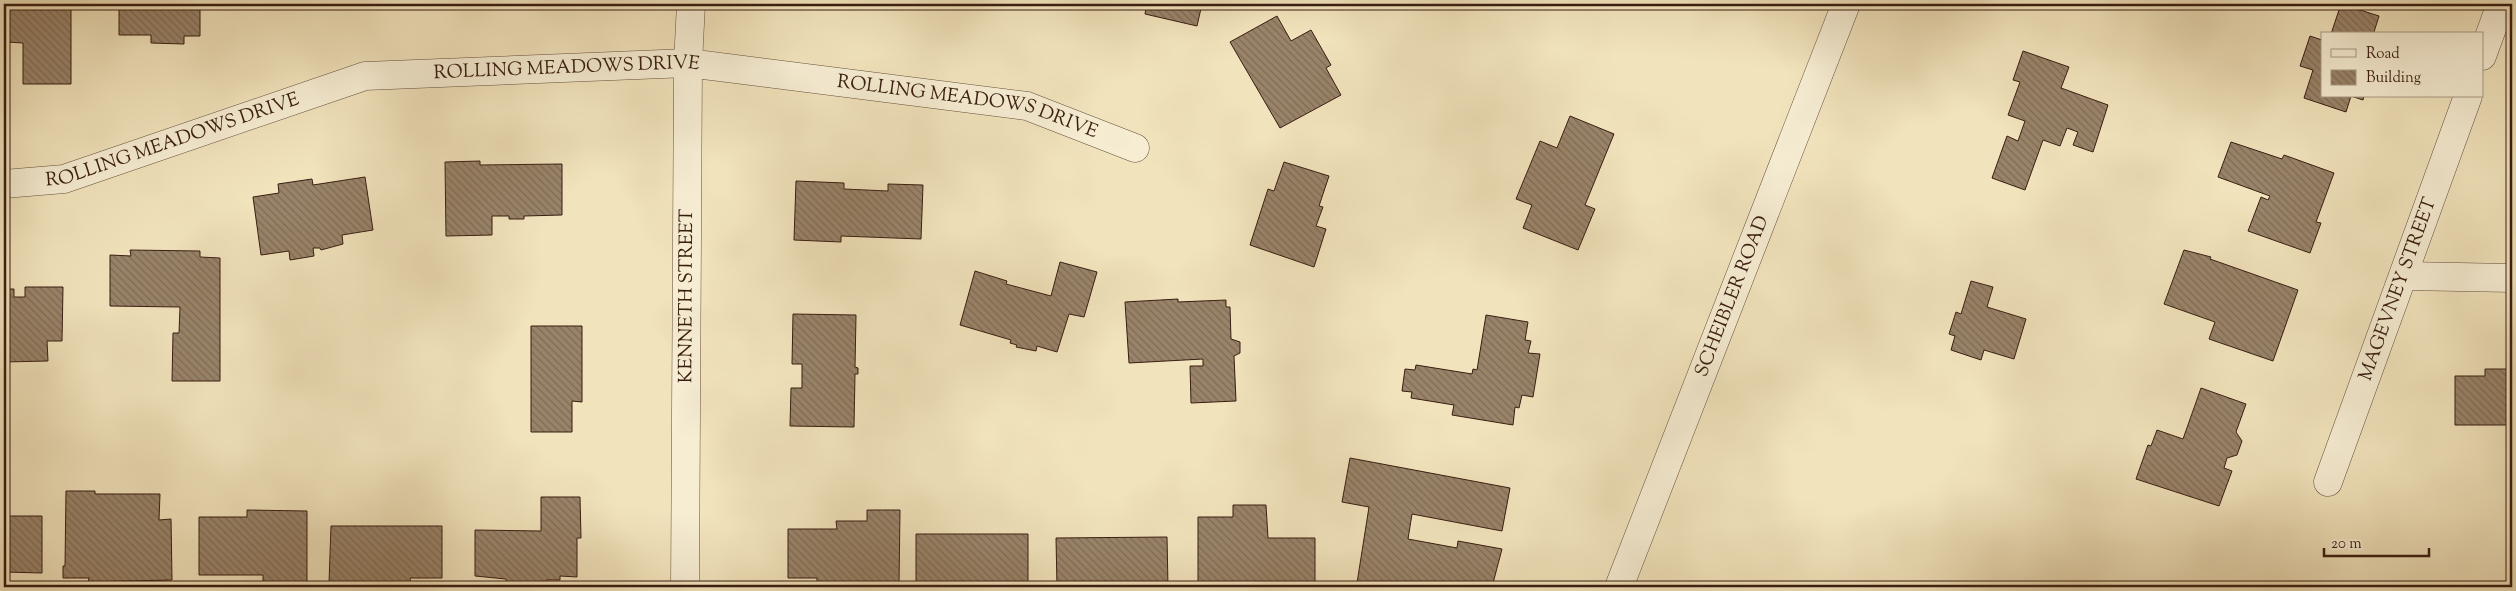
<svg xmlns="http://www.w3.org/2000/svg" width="2516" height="591" font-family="'Sorts Mill Goudy',serif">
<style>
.building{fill:url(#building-back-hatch);stroke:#391d11}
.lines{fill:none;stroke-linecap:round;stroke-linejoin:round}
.minor-casing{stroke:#674e3c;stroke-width:29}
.minor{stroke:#f6edd3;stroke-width:28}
.labels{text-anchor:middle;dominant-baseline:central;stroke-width:4;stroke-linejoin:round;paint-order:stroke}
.street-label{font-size:19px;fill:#391d11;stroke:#f6edd3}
</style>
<defs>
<pattern id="building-back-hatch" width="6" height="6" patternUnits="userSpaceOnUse" patternTransform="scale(1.25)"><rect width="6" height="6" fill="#99846a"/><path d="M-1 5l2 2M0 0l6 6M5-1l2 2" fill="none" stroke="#7e6b56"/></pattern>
</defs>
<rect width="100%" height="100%" fill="#f1e3bc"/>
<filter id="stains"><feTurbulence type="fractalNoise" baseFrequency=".004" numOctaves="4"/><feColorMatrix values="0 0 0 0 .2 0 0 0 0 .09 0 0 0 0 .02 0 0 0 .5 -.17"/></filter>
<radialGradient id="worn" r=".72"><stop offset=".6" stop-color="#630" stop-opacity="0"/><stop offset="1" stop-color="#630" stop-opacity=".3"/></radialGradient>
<g class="building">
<path d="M4 4H71V84H23V43L7 42V84H4Z"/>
<path d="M119 4H200V36H184V44L151 43V35H119Z"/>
<path d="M1119 4H1202L1197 26 1145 14 1146 8Z"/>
<path d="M2341 4 2379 16 2374 32 2379 34H2331Z"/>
<path d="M1277 16 1291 41 1311 30 1331 65 1326 68 1341 95 1280 128 1230 42Z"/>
<path d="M2310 36 2322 40V96H2364L2363 100 2351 96 2346 112 2304 98 2313 70 2300 66Z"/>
<path d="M2023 51 2069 67 2061 88 2108 105 2093 152 2073 145 2078 132 2067 128 2060 146 2043 140 2025 190 1992 178 2007 136 2018 141 2025 121 2008 115 2020 82 2013 80Z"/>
<path d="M1570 116 1614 134 1585 205 1595 209 1578 250 1523 228 1532 205 1516 199 1540 141 1557 148Z"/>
<path d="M2231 142 2282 159 2284 155 2334 173 2316 222 2321 223 2310 253 2248 231 2261 197 2268 200 2270 196 2218 177Z"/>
<path d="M480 161V165L562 164V215L524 216V219H509V216H492V235L446 236 445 162Z"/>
<path d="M1284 162 1329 176 1319 206 1323 207 1316 226 1326 229 1314 267 1250 245 1268 189 1274 191Z"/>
<path d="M365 177 373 230 342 235 343 244 321 250 320 248H313L314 256 290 260 289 251 261 255 253 197 279 193 278 184 312 179 313 185Z"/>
<path d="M796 181 844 183V189L888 191V184L923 185 921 239 841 236V242L794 240Z"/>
<path d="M130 250 200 251V257L220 258V381H172L173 333H179L180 307 110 306V255L131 256Z"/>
<path d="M2184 250 2211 257 2210 259 2298 290 2273 361 2209 339 2215 322 2164 304Z"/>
<path d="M1060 262 1097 272 1084 317 1069 314 1057 352 1037 346 1036 351 1016 347 1017 345 1010 343 1011 340 960 325 975 271 1007 281 1006 284 1051 296Z"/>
<path d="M1971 281 1993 287 1987 307 2026 319 2014 359 1984 350 1981 360 1951 350 1955 336 1949 334 1956 312 1961 314Z"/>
<path d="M25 287H63L62 341H47L48 361 4 362V289H14V297H25Z"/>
<path d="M1178 299V302L1226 300V307H1230L1231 339 1240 342V353L1234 356 1236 401 1191 403 1190 366H1203V359L1129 363 1125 302Z"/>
<path d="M793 314 856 315 855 367 858 368V374H855L854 427 790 426 791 388H802V364H792Z"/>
<path d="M1486 315 1528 322 1525 340 1531 341 1528 353 1540 354 1533 397 1522 395 1519 408 1515 407 1513 425 1452 415 1454 405 1411 398 1412 392 1402 391 1405 369 1415 370 1416 365 1472 374 1473 369 1477 370Z"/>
<path d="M531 326H582V402L572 401V432H531Z"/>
<path d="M2485 369H2512V425H2455V376H2485Z"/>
<path d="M2201 388 2246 404 2236 432 2242 441 2237 455 2227 458 2224 468 2232 471 2219 506 2136 479 2148 445 2151 446 2157 430 2183 439Z"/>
<path d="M1350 458 1510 488 1502 531 1412 514 1408 539 1457 548 1458 541 1502 549 1492 587H1380L1357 583 1369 507 1342 502Z"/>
<path d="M66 491H95V494H160L159 520 171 519 172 580 88 582 89 578H63V566H65Z"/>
<path d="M541 497H580L581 538H577V577L560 576V580H546V587H507L506 579 475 576V530L541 531Z"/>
<path d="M1233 505H1266L1268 538H1315V586L1216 587V585H1198V517H1233Z"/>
<path d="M247 510 307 511V583H263V575H199V517H247Z"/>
<path d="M867 510H900L899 585H883V587H817V578H788V529H837L836 521H867Z"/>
<path d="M4 516H42V573L4 572Z"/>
<path d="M331 526H442V578H410L411 586H357V583H329Z"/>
<path d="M916 534H1028V586L916 587Z"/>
<path d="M1167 537 1168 587H1057L1056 538Z"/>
</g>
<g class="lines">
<defs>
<g id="minor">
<path d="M2482 56 2501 4"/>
<path id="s1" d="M4 184 64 179 365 76 688 63 1027 106 1135 148"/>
<path d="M2405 276 2512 278"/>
<path id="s2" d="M2328 482 2468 96"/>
<path id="s3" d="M685 587 688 63 691 4"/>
<path id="s4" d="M1619 587 1846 4"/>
</g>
</defs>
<use href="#minor" class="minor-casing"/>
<use href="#minor" class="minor"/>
</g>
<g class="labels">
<g class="street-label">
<text stroke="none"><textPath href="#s1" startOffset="580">ROLLING MEADOWS DRIVE</textPath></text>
<text stroke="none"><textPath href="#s1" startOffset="985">ROLLING MEADOWS DRIVE</textPath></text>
<text stroke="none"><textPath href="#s1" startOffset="175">ROLLING MEADOWS DRIVE</textPath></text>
<text stroke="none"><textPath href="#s2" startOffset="205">MAGEVNEY STREET</textPath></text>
<text stroke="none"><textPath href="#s3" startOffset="291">KENNETH STREET</textPath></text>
<text stroke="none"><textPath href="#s4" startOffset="312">SCHEIBLER ROAD</textPath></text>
</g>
</g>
<rect width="2516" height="591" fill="none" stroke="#f1e3bc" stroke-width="20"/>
<rect x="5" y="5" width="2506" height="581" fill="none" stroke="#391d11" stroke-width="2.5"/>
<rect x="10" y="10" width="2496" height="571" fill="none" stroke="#391d11"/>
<rect x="2321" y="32" width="162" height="65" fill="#f6edd3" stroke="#aa9a85"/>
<rect x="2331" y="49" width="25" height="8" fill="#f6edd3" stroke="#aa9a85"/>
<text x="2366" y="58" font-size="15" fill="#391d11">Road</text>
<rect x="2331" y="70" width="25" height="15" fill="url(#building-back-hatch)" stroke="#aa9a85"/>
<text x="2366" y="82" font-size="15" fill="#391d11">Building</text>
<path d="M2324 548v8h105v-8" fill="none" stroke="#391d11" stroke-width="2.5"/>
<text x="2331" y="548" font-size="15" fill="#391d11" stroke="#f6edd3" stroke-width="4" paint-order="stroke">20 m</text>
<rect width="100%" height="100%" filter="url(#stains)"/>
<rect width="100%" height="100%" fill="url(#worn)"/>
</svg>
